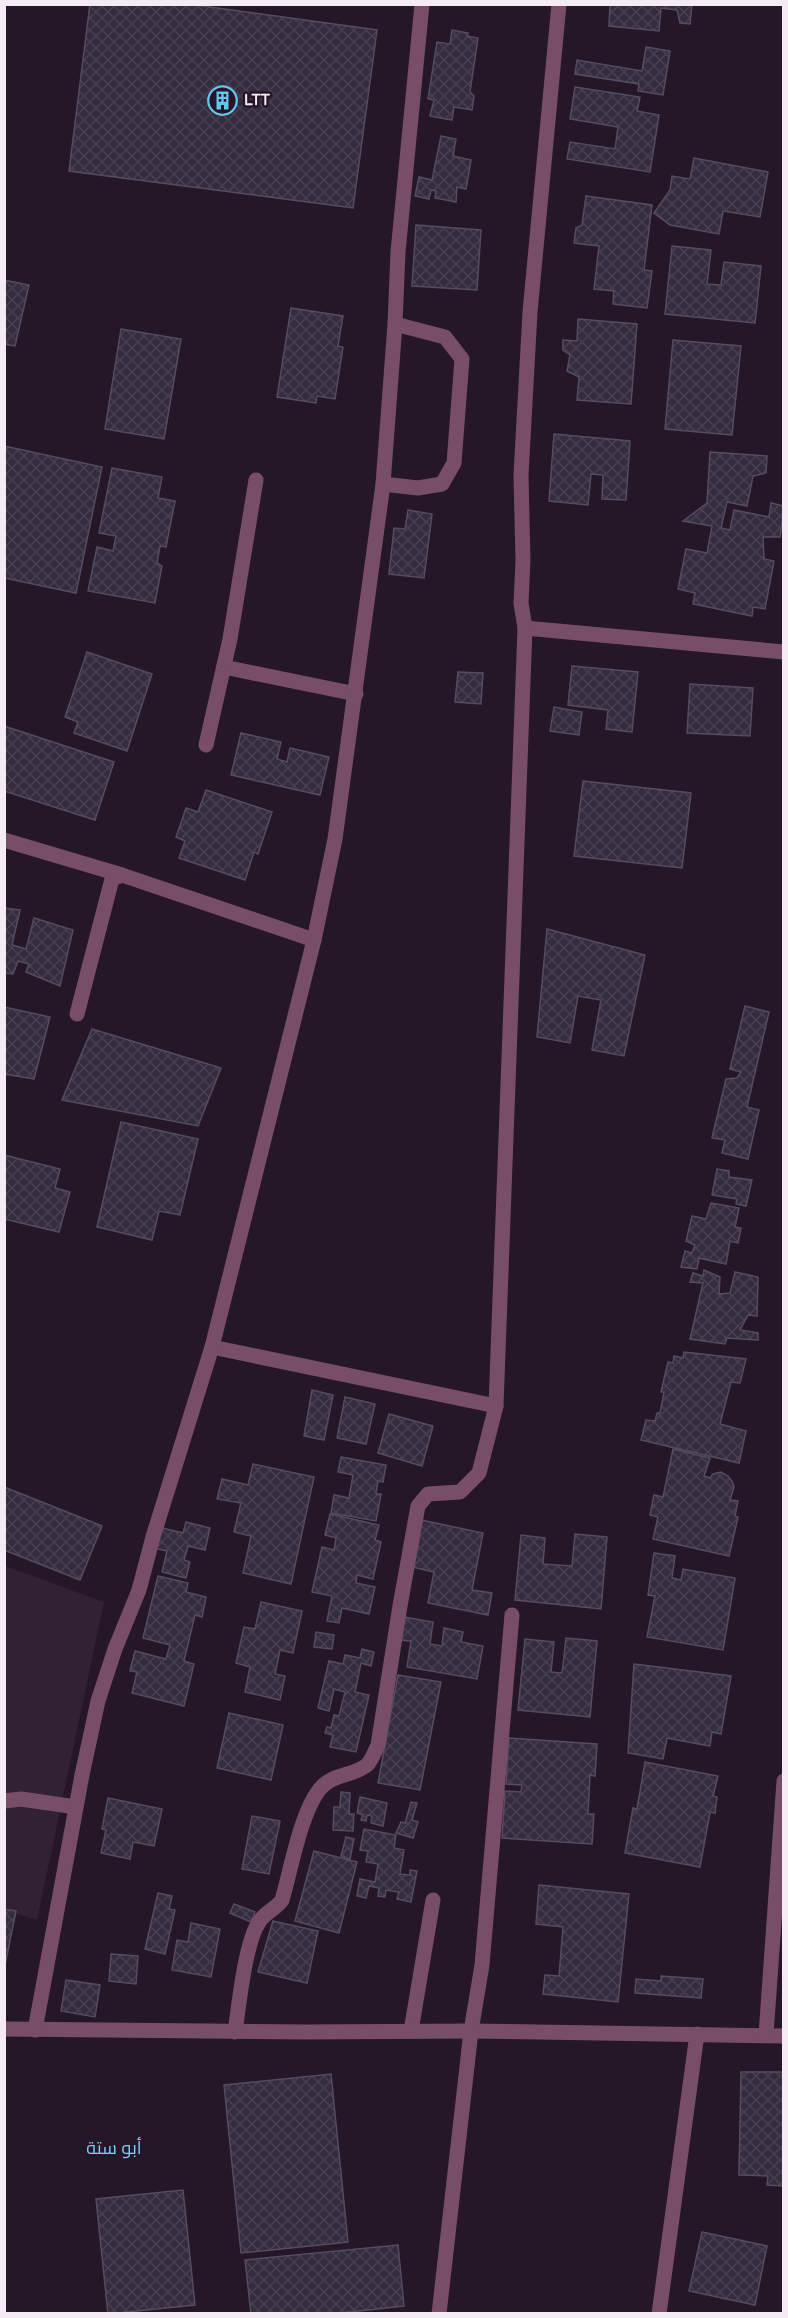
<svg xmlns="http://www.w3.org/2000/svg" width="788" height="2318" font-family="'Varela Round',Cairo,sans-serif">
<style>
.built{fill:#322034}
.building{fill:url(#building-cross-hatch);stroke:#554c61;stroke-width:1.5}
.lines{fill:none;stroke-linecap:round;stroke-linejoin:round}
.service{stroke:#784d68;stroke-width:15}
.minor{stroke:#784d68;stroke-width:15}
.labels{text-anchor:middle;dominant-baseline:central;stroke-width:5;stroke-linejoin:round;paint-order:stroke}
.poi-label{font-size:15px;font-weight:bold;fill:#f5ebf5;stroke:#251727;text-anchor:start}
.quarter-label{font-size:18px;fill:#7acff7;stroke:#251727}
</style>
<defs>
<pattern id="building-cross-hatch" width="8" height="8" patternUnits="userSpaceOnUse" patternTransform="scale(1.5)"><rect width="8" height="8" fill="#342c3f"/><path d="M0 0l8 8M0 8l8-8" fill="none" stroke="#484052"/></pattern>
</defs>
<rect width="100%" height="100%" fill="#251727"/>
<path class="built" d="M5 1566 104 1602 37 1920 5 1910Z"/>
<g class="building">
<path d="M90 4H188L377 30 353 208 69 171Z"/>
<path d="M610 4H692L690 24 680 23 677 10 661 8 659 31 609 26Z"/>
<path d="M452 30 468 33 467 36 478 38 470 92 474 96 472 110 454 107 452 120 430 116 434 100 428 99 437 42 450 44Z"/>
<path d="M646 47 670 51 663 95 638 91 639 84 575 74 577 60 642 71Z"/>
<path d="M575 87 640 97 637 111 659 115 650 172 567 159 570 142 615 149 618 127 570 119Z"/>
<path d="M441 136 456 139 453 156 471 160 466 189 457 187 456 202 435 198 436 191 431 190 429 199 415 196 419 177 432 180Z"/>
<path d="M694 158 768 172 760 217 723 211 719 234 670 225 654 213 670 190 672 176 690 179Z"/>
<path d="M586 196 652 205 644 270 652 271 647 308 613 304 614 291 594 289 599 246 574 243 576 228 582 225Z"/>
<path d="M416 225 481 230 477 290 412 286Z"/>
<path d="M672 246 711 250 707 284 721 285 724 262 761 266 755 323 665 314Z"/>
<path d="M4 280 29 285 15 346 4 344Z"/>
<path d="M291 308 343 316 338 346 343 347 335 399 317 396 316 403 277 397Z"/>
<path d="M578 319 637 324 631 404 577 400 579 377 567 371 570 355 563 350V340L577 341Z"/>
<path d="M121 329 181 339 164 439 105 429Z"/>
<path d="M673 340 741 346 732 435 665 429Z"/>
<path d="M554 434 630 441 626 500 602 499 603 475 591 474 588 505 549 501Z"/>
<path d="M4 446 102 467 76 593 4 578Z"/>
<path d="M710 452 767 456 766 473 753 476 747 506 727 502 721 528 730 530 734 510 769 517 771 503 784 506 780 537H763L764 559 774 561 765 609 753 607 752 616 693 604 695 593 678 589 686 549 707 553 712 526 683 521 707 503Z"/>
<path d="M112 468 162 477 158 498 175 501 166 547 160 546 157 563 162 566 155 603 88 591 97 547 113 551 116 536 99 533Z"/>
<path d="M408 510 432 514 424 578 389 574 394 528 405 529Z"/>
<path d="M87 652 152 674 127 751 74 733 78 722 65 717Z"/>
<path d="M572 666 638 672 632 732 606 729 608 710 568 705Z"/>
<path d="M458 672 483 673 481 704 455 702Z"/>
<path d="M690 684 753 688 750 736 687 733Z"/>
<path d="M554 707 582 712 579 735 550 731Z"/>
<path d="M4 726 114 762 95 820 4 791Z"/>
<path d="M241 733 281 742 277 759 287 762 290 748 329 757 320 795 231 775Z"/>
<path d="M583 781 691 793 682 868 574 856Z"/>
<path d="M206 790 272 812 258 854 254 852 245 880 179 858 185 841 176 837 186 808 198 812Z"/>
<path d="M4 908 20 910 12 945 26 949 34 918 73 930 60 986 26 972 29 964 18 961 13 974 4 973Z"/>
<path d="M547 929 645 955 624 1056 592 1050 601 1000 578 996 570 1043 537 1037Z"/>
<path d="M745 1006 769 1012 747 1107 759 1110 748 1159 722 1153 725 1140 712 1138 726 1079 737 1078 741 1072 730 1069Z"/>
<path d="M4 1007 50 1017 34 1079 4 1074Z"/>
<path d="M92 1029 221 1068 198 1126 62 1100Z"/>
<path d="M121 1122 198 1139 180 1215 159 1211 152 1240 97 1227Z"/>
<path d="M4 1155 60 1169 55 1188 70 1192 59 1232 4 1219Z"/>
<path d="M717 1169 729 1171V1177L752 1180 746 1206 736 1204 737 1199 712 1195Z"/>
<path d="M711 1203 739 1208 735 1227 741 1228 738 1243 730 1241 726 1264 699 1258 697 1269 681 1267 685 1251 692 1253 695 1245 686 1241 692 1216 706 1219Z"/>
<path d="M704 1270 720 1277 719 1294 730 1293 735 1272 758 1277 757 1316 748 1315 740 1330 758 1333V1340L727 1338 725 1344 690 1339 703 1283 690 1282 693 1273 703 1276Z"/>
<path d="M684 1352 746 1359 740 1383 731 1382 720 1424 746 1431 739 1463 641 1440 646 1420 655 1421 657 1413H660L664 1392H661L668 1362 673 1363 674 1356 683 1358Z"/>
<path d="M312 1390 333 1395 324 1440 304 1436Z"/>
<path d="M345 1397 375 1404 366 1444 337 1438Z"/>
<path d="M389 1414 433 1426 422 1466 378 1453Z"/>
<path d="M673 1449 710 1458 704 1476 710 1478 713 1474 721 1472 728 1476 732 1481 734 1487 730 1500 738 1501 735 1516 738 1517 729 1556 653 1539 658 1517 650 1515 654 1495 663 1497Z"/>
<path d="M341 1457 386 1465 383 1482 378 1481 376 1494H381L376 1521 331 1513 334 1495 349 1498 353 1475 338 1472Z"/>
<path d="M253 1464 314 1477 291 1584 243 1573 251 1536 234 1532 241 1503 217 1499 222 1479 248 1485Z"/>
<path d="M4 1487 102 1526 80 1580 4 1550Z"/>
<path d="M330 1514 379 1525 375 1540 381 1542 373 1579 357 1575 356 1583 375 1587 369 1614 342 1608 339 1623 327 1621 332 1596 312 1592 322 1547 334 1550 336 1538 325 1535Z"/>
<path d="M421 1520 483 1533 472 1590 492 1593 488 1615 428 1603 434 1572 412 1567Z"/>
<path d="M186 1522 210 1528 205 1550 188 1546 184 1560 190 1562 186 1578 162 1572 167 1551 153 1548 158 1527 183 1533Z"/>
<path d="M575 1534 607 1537 601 1609 515 1600 521 1535 545 1538 543 1564 572 1566Z"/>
<path d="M654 1553 675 1556 672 1578 681 1580 683 1569 735 1578 723 1650 647 1637 655 1596 648 1595Z"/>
<path d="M158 1576 188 1583 186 1592 206 1597 202 1617 195 1615 184 1661 194 1664 184 1706 132 1693 137 1672 130 1671 135 1651 166 1659 170 1645 143 1638Z"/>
<path d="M261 1602 302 1611 293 1653 280 1650 275 1674 285 1676 280 1700 245 1692 250 1667 236 1663 244 1627 255 1629Z"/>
<path d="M404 1617 433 1622 430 1644 442 1646 444 1628 463 1632 461 1642 483 1646 477 1679 407 1667 411 1641 400 1640Z"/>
<path d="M316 1632 334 1635 332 1649 314 1647Z"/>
<path d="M566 1638 597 1641 590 1717 518 1710 525 1639 554 1642 551 1672 562 1673Z"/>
<path d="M362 1649 374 1652 371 1666 361 1663 355 1692 369 1695 356 1752 330 1747 333 1735 325 1733 327 1727 331 1728 334 1715 339 1716 345 1692 334 1689 329 1711 318 1708 329 1661 343 1664 345 1655 360 1658Z"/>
<path d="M634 1664 731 1676 721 1734 712 1732 710 1746 667 1738 663 1759 628 1753Z"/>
<path d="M398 1675 441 1682 420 1790 378 1783Z"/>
<path d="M229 1713 283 1725 271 1780 217 1768Z"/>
<path d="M509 1738 597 1744 595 1776 590 1775 588 1814H594L592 1844 502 1838 505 1791 521 1792 522 1785 506 1784Z"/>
<path d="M645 1762 718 1776 713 1796 717 1797 715 1813 710 1812 700 1867 625 1853 633 1808 637 1809Z"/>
<path d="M341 1792 350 1793 349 1814H354L353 1831 333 1830 334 1807H340Z"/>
<path d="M360 1797 387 1803 383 1826 371 1823 372 1816 367 1815 366 1821 361 1820 363 1815 357 1813Z"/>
<path d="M108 1798 162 1809 154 1846 133 1842 130 1859 101 1853 106 1830 102 1829Z"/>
<path d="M411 1802 417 1803 412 1820 418 1822 413 1838 396 1833 401 1822 405 1823Z"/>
<path d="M252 1816 280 1821 269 1874 242 1869Z"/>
<path d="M364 1829 396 1835 394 1848 404 1850 400 1874 410 1875V1870L417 1871 411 1902 397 1899 399 1892 386 1890 385 1897 378 1896 379 1888 369 1886 366 1898 357 1896 360 1879 375 1882 378 1864 366 1862 368 1851 360 1850Z"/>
<path d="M346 1837 354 1839 350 1859 341 1856Z"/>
<path d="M314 1851 357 1862 339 1933 295 1921Z"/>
<path d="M539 1885 629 1894 618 2002 543 1994 545 1975 559 1976 563 1927 536 1924Z"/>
<path d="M158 1893 172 1896 169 1909 175 1910 165 1954 145 1949Z"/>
<path d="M234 1904 255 1912 251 1922 230 1913Z"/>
<path d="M4 1909 16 1911 4 1970Z"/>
<path d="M273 1921 318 1931 307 1983 258 1972Z"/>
<path d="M191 1923 220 1929 211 1977 172 1970 177 1940 188 1942Z"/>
<path d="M111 1954 138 1956 136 1984 109 1981Z"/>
<path d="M661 1976 703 1979 701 1998 635 1993 636 1979 661 1981Z"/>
<path d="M66 1980 100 1985 95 2017 61 2011Z"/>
<path d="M741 2072H784V2186L767 2185 768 2176 739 2175Z"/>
<path d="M331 2074 348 2242 241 2253 224 2085Z"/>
<path d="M183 2190 195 2305 108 2314 96 2199Z"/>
<path d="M702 2232 767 2246 755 2305 689 2291Z"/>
<path d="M398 2245 404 2306 331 2314H251L245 2260Z"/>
</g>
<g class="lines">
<g class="service">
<path d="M383 484 418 488 442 484 454 463 462 359 445 337 395 324"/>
<path d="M4 1801 21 1799 76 1807"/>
<path d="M411 2031 433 1900"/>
</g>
<g class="minor">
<path d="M525 628 784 652"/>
<path d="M224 667 356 694"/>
<path d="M206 745 230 639 256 480"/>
<path d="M4 840 122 875 314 940"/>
<path d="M77 1014 112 879 122 875"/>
<path d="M212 1347 496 1406"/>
<path d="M4 2029 305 2032 471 2031 784 2036"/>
<path d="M35 2030 82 1775 98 1701 115 1649 139 1590 153 1537 212 1347 314 940 335 839 383 484 395 324 398 252 422 4"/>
<path d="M235 2032C239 2005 245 1943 259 1922 264 1913 276 1909 282 1900 291 1870 300 1815 319 1790 332 1773 352 1777 367 1765 372 1760 375 1751 378 1745L400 1606 418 1506 428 1494 460 1492 479 1473 496 1406 525 628 521 603 523 561 521 475 530 312 559 4"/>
<path d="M766 2035 784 1781"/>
<path d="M439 2314 471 2031 482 1965 512 1615"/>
<path d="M659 2314 697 2034"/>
</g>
</g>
<defs>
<symbol id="building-ring" viewBox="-11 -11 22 22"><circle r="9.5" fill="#251727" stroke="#66c4ef" stroke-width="1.5"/><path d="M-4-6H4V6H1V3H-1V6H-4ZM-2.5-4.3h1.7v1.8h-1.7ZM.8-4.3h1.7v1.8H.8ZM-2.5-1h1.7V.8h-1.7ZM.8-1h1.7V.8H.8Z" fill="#66c4ef"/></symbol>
</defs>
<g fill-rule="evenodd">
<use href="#building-ring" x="206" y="84" width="33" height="33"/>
</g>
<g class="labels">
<g class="poi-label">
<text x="244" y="100">LTT</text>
</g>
<g class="quarter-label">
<text x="114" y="2148">أبو ستة</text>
</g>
</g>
<rect width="788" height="2318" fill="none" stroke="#f5ebf5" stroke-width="12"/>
</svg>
